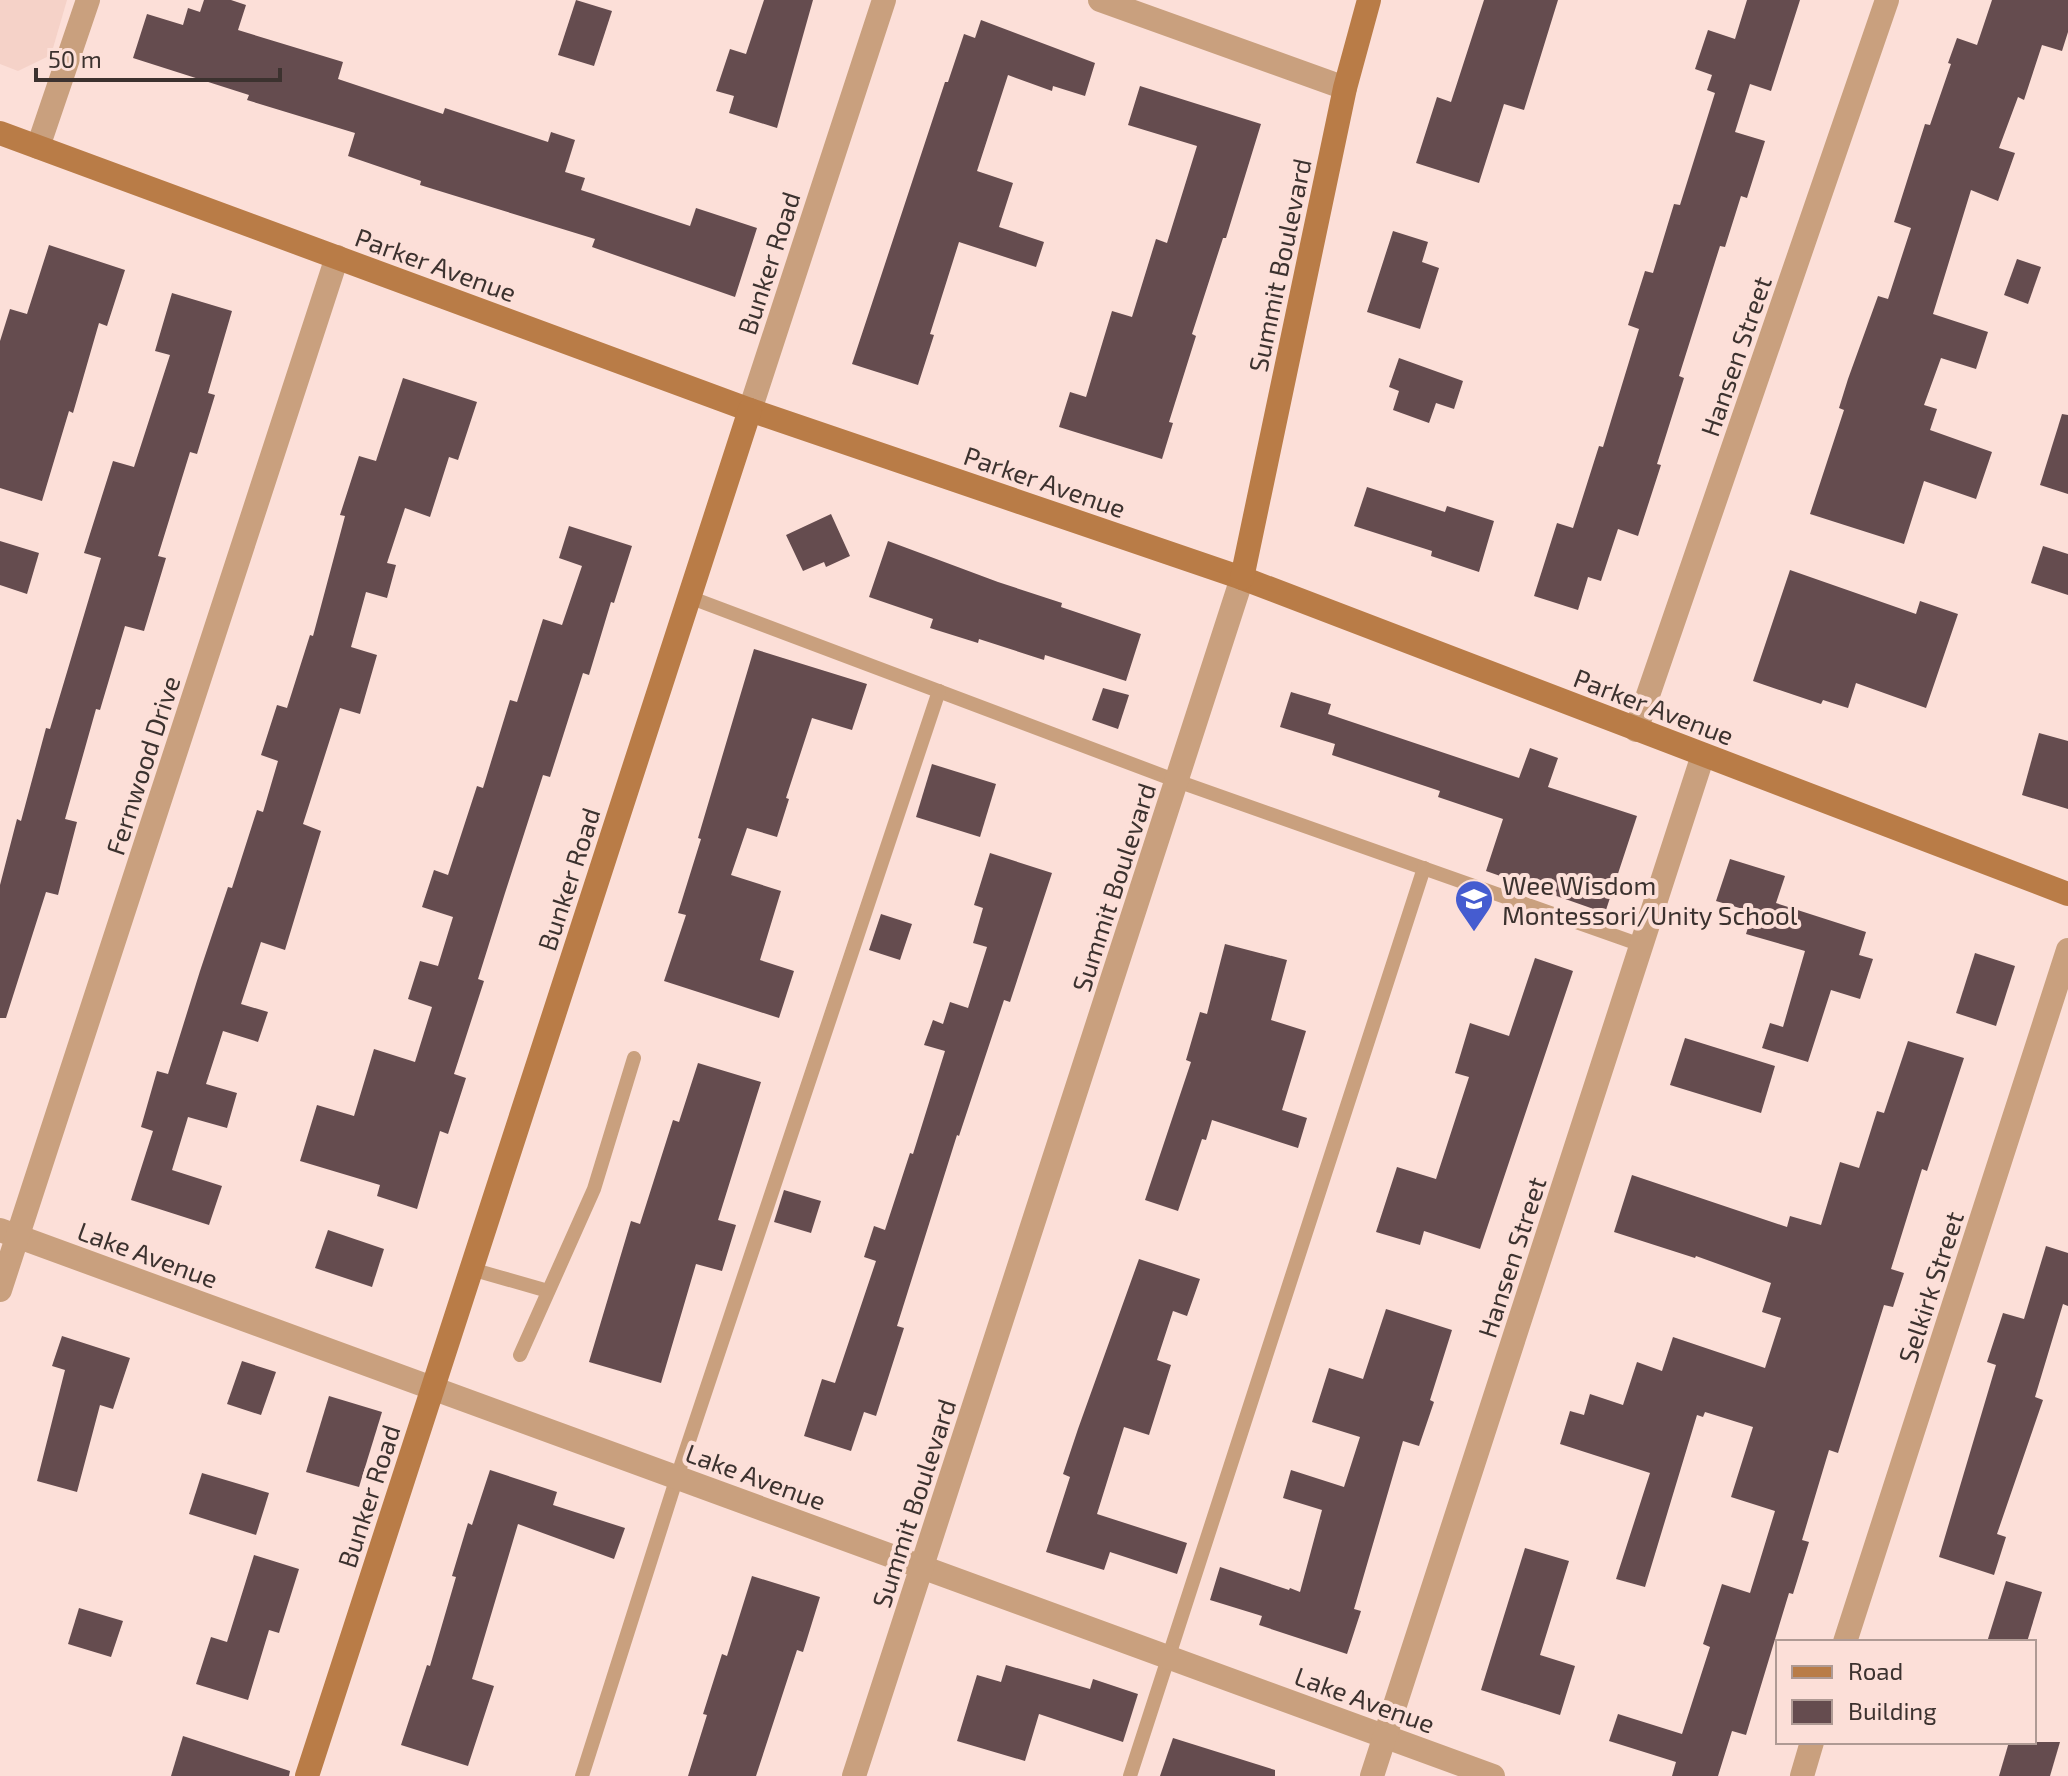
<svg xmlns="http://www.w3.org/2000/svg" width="2068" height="1776" font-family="'Exo 2',sans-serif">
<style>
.built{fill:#f5d2c8}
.building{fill:#654c4f}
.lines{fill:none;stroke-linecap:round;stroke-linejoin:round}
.lane{stroke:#c9a07e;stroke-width:14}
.street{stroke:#c9a07e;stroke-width:24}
.secondary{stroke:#b97c47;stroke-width:24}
.labels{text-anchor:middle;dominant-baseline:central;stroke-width:8;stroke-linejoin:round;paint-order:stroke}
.street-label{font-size:26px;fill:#3c322f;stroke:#fcdfd8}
.poi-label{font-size:26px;fill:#3c322f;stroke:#fcdfd8;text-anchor:start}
</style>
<rect width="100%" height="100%" fill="#fcdfd8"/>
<path class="built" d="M0 0H67L51 55 18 71 0 64Z"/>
<g class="building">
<path d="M204 0H231L246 5 238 30 343 62 338 79 443 114 445 108 548 142 551 132 575 140 565 172 585 178 581 190 690 226 696 208 757 228 735 297 592 247 595 239 420 185 421 181 348 156 355 133 247 100 249 95 133 58 147 14 183 25 188 8 200 12Z"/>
<path d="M576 0 612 11 594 66 558 55Z"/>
<path d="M764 0H813L777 128 729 113 734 96 716 91 730 49 746 54Z"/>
<path d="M1484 0H1558L1524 110 1504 104 1479 183 1416 163 1437 97 1451 102Z"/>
<path d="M1747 0H1800L1771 91 1750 84 1735 132 1765 141 1747 198 1741 196 1725 247 1720 246 1679 376 1684 378 1657 464 1661 465 1638 536 1618 529 1601 581 1588 577 1578 610 1534 596 1557 523 1573 528 1599 446 1603 447 1639 329 1628 325 1645 271 1653 273 1674 204 1680 205 1715 93 1707 90 1712 75 1695 69 1708 30 1735 39Z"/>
<path d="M1992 0H2068V32L2062 51 2042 45 2024 100 2018 97 1999 148 2015 153 1998 201 1971 190 1933 314 1988 332 1976 369 1941 358 1924 405 1937 409 1930 430 1992 452 1976 499 1924 481 1904 544 1810 514 1844 410 1839 408 1848 379 1878 296 1888 299 1911 228 1894 222 1925 124 1930 125 1951 64 1948 63 1957 38 1977 45Z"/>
<path d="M981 20 1095 63 1085 96 1053 86 1052 91 1008 75 977 171 1013 183 999 227 1044 242 1036 267 959 242 930 334 934 335 918 385 852 364 945 82H948L964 34 975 38Z"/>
<path d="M1140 86 1261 124 1226 238H1223L1192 334 1196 336 1169 422 1173 423 1162 459 1059 427 1070 392 1086 397 1112 311 1132 317 1156 239 1167 243 1197 146 1128 125Z"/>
<path d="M1393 231 1428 242 1422 262 1439 268 1420 329 1367 312Z"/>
<path d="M49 245 125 270 107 326 99 323 73 413 69 411 42 501 0 488V341L10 309 27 314Z"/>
<path d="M2017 259 2041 267 2028 304 2004 295Z"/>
<path d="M172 293 232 311 208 393 215 395 197 454 190 452 158 556 166 558 144 631 125 626 100 710 96 709 65 819 77 822 58 895 46 892 6 1018H0V885L17 819 21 821 46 728 50 729 101 558 84 553 113 461 134 467 170 355 155 351Z"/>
<path d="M1399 358 1463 381 1454 409 1436 403 1429 423 1393 410 1399 391 1389 387Z"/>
<path d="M403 378 477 402 458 460 449 457 430 517 405 508 387 563 396 565 387 598 366 592 351 647 377 655 360 714 340 708 303 824 321 831 285 950 261 942 241 1004 268 1012 258 1042 223 1031 206 1084 237 1093 227 1128 188 1117 172 1170 222 1186 209 1225 131 1200 153 1131 141 1127 157 1071 168 1074 200 971 228 887 232 888 257 810 263 812 278 761 261 755 277 705 287 708 310 635 313 636 345 516 340 515 359 456 376 461Z"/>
<path d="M2062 414 2068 415V494L2040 485Z"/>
<path d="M1367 487 1445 512 1447 506 1494 521 1479 572 1431 556 1432 551 1354 526Z"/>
<path d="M831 514 850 556 826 567 824 562 803 571 786 535Z"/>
<path d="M569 526 632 546 614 603 611 602 589 675 583 673 550 777 543 775 505 893 478 979 484 981 454 1074 466 1078 448 1134 440 1131 417 1209 377 1196 380 1185 300 1161 317 1105 354 1116 374 1049 415 1062 432 1007 408 999 420 961 438 966 453 917 422 907 434 870 448 875 477 786 483 788 510 700 517 702 543 619 562 625 582 566 559 558Z"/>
<path d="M0 541 39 553 27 594 0 585Z"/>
<path d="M888 541 998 582 1062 603 1061 607 1141 634 1126 681 1045 655 1044 660 979 639 978 643 930 628 933 619 869 597Z"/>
<path d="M2043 546 2068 554V595L2031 583Z"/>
<path d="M1790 570 1916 614 1920 601 1958 614 1926 708 1856 683 1848 708 1823 700 1821 704 1753 681Z"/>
<path d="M754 649 867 684 852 730 812 718 786 798 789 799 777 837 747 828 731 875 781 891 760 960 794 971 779 1018 664 981 686 915 678 913 701 839 698 838Z"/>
<path d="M1103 688 1129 695 1118 729 1092 720Z"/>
<path d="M1291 692 1331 704 1328 714 1519 778 1530 748 1558 758 1548 787 1637 816 1605 913 1486 871 1503 819 1438 797 1440 791 1332 755 1335 744 1280 727Z"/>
<path d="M2039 733 2068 741V809L2022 795Z"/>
<path d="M932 764 996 784 980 837 916 817Z"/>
<path d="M990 853 1052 873 1010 1002 1004 1000 959 1136 957 1135 897 1326 904 1328 876 1416 864 1412 851 1451 804 1436 822 1379 835 1383 876 1261 864 1257 874 1226 885 1230 910 1153 913 1154 945 1051 924 1045 933 1020 943 1024 950 1002 968 1008 987 947 973 943 983 908 974 905Z"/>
<path d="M1730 859 1785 876 1776 903 1866 932 1859 955 1873 959 1860 999 1831 990 1808 1062 1762 1048 1770 1023 1783 1027 1805 951 1746 934 1753 912 1716 901Z"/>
<path d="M881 914 912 924 900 960 869 950Z"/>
<path d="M1225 944 1287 960 1271 1020 1306 1031 1282 1110 1307 1118 1298 1148 1212 1120 1206 1140 1202 1139 1178 1211 1145 1200 1191 1062 1186 1060 1200 1012 1207 1014Z"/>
<path d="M1975 953 2015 966 1996 1026 1956 1013Z"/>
<path d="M1535 958 1573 971 1480 1249 1424 1231 1420 1245 1376 1232 1397 1167 1436 1179 1469 1077 1455 1073 1470 1023 1509 1036Z"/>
<path d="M1685 1038 1775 1066 1761 1113 1670 1085Z"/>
<path d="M1908 1041 1964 1058 1927 1171 1922 1169 1891 1269 1904 1273 1893 1307 1884 1305 1838 1453 1829 1450 1802 1540 1809 1542 1793 1594 1789 1593 1746 1735 1732 1731 1718 1776H1672L1676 1762 1609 1741 1618 1714 1682 1734 1710 1647 1703 1644 1722 1584 1750 1593 1775 1511 1731 1497 1753 1427 1705 1412 1703 1417 1697 1415 1645 1587 1616 1579 1650 1473 1560 1444 1570 1411 1584 1415 1590 1394 1623 1405 1637 1362 1662 1371 1673 1337 1765 1368 1781 1318 1762 1312 1771 1283 1696 1256 1695 1258 1614 1232 1632 1175 1787 1227 1790 1216 1821 1225 1840 1162 1859 1168 1877 1111 1884 1113Z"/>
<path d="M698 1063 761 1082 718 1220 736 1225 722 1271 696 1264 661 1383 589 1362 631 1221 640 1224 673 1120 679 1122Z"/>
<path d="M784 1190 821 1201 811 1233 774 1222Z"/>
<path d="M328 1230 384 1249 372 1287 315 1268Z"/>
<path d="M2046 1246 2068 1253V1306L2063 1304 2035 1397 2043 1400 1997 1534 2006 1537 1994 1575 1939 1557 1996 1365 1987 1362 2003 1313 2024 1319Z"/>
<path d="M1139 1259 1200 1279 1187 1316 1173 1311 1157 1360 1171 1365 1149 1435 1124 1427 1097 1514 1187 1543 1177 1574 1110 1552 1104 1570 1046 1552 1070 1477 1063 1474 1078 1429Z"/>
<path d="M1386 1309 1452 1330 1430 1400 1434 1402 1419 1446 1403 1441 1354 1609 1361 1611 1347 1654 1259 1625 1262 1616 1210 1600 1220 1567 1289 1590 1290 1588 1300 1592 1322 1510 1283 1498 1291 1470 1344 1487 1360 1437 1312 1422 1329 1368 1363 1379Z"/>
<path d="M62 1336 130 1358 113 1409 100 1405 77 1492 37 1481 65 1370 52 1366Z"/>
<path d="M242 1361 276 1372 261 1415 227 1404Z"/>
<path d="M329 1396 382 1412 359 1487 306 1472Z"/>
<path d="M490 1470 557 1492 553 1505 625 1528 614 1559 518 1524 472 1679 494 1686 468 1766 401 1745 427 1665 430 1666 456 1577 452 1576 468 1523 472 1525Z"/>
<path d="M202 1473 269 1493 256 1535 189 1514Z"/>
<path d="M1525 1548 1569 1561 1540 1655 1575 1666 1560 1715 1481 1690Z"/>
<path d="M254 1555 299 1569 279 1633 269 1630 248 1700 196 1684 211 1637 227 1642Z"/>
<path d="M752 1576 820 1597 803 1652 797 1650 756 1776H688L707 1715 703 1714 722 1654 727 1656Z"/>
<path d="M2006 1581 2042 1592 2027 1642H1987Z"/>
<path d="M79 1608 123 1621 111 1657 68 1644Z"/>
<path d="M1006 1665 1090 1689 1093 1679 1138 1694 1123 1742 1039 1714 1025 1761 957 1741 977 1675 1001 1682Z"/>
<path d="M183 1736 290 1771 289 1776H171Z"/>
<path d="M1173 1738 1275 1770V1776H1160Z"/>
<path d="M2009 1742H2060L2050 1776H1999Z"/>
</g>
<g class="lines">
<g class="lane">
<path d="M689 597 1177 781 1641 945"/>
<path d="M471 1269 548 1291"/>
<path d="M520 1355 594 1189 634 1058"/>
<path d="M582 1776 677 1477 939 691"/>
<path d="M1130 1776 1424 868"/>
</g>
<g class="street">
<path d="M1100 0 1345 88"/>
<path d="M38 147 88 0"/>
<path d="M750 410 884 0"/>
<path d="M1636 730 1887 0"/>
<path d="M0 1230 1493 1776"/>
<path d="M0 1290 337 257"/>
<path d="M1845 1642 2068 950"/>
<path d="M854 1776 1242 578"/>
<path d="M1372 1776 1703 755"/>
<path d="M1802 1776 1812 1742"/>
</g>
<g class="secondary">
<path d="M0 133 750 410 1242 578 2068 894"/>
<path d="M1242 578 1345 88 1369 0"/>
<path d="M307 1776 750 410"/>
</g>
</g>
<defs>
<symbol id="school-pin" viewBox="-11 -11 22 30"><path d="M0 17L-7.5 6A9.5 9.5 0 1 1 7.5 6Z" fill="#455cd0" stroke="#fcdfd8"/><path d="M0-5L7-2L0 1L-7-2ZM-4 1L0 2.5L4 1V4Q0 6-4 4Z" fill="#fff"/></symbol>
</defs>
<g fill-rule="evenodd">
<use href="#school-pin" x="1452" y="877" width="44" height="60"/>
</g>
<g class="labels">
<g class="street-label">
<text transform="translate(768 263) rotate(-72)">Bunker Road</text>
<text transform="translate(436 264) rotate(20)">Parker Avenue</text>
<text transform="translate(1279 265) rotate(-78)">Summit Boulevard</text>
<text transform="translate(1735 356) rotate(-71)">Hansen Street</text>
<text transform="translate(1045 481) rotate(19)">Parker Avenue</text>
<text transform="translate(1654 706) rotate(21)">Parker Avenue</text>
<text transform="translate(142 765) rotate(-72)">Fernwood Drive</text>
<text transform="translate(568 879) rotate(-72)">Bunker Road</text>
<text transform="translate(1113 887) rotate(-72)">Summit Boulevard</text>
<text transform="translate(148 1254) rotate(20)">Lake Avenue</text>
<text transform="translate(1511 1257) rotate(-72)">Hansen Street</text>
<text transform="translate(1930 1287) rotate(-72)">Selkirk Street</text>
<text transform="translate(756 1476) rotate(20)">Lake Avenue</text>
<text transform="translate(368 1496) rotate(-72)">Bunker Road</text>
<text transform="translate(913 1503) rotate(-72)">Summit Boulevard</text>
<text transform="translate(1365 1699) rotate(20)">Lake Avenue</text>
</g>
<g class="poi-label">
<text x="1502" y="884">Wee Wisdom<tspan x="1502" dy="30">Montessori/Unity School</tspan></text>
</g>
</g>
<rect x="1776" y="1640" width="260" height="104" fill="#fcdfd8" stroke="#af9a94" stroke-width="2"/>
<rect x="1792" y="1666" width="40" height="12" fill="#b97c47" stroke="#af9a94" stroke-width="2"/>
<text x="1848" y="1680" font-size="24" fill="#3c322f">Road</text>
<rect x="1792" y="1700" width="40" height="24" fill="#654c4f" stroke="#af9a94" stroke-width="2"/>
<text x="1848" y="1720" font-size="24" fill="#3c322f">Building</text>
<path d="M36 68v12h244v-12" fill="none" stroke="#3c322f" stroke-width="4"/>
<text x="48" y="68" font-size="24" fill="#3c322f" stroke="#fcdfd8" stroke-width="6" paint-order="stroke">50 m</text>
</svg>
